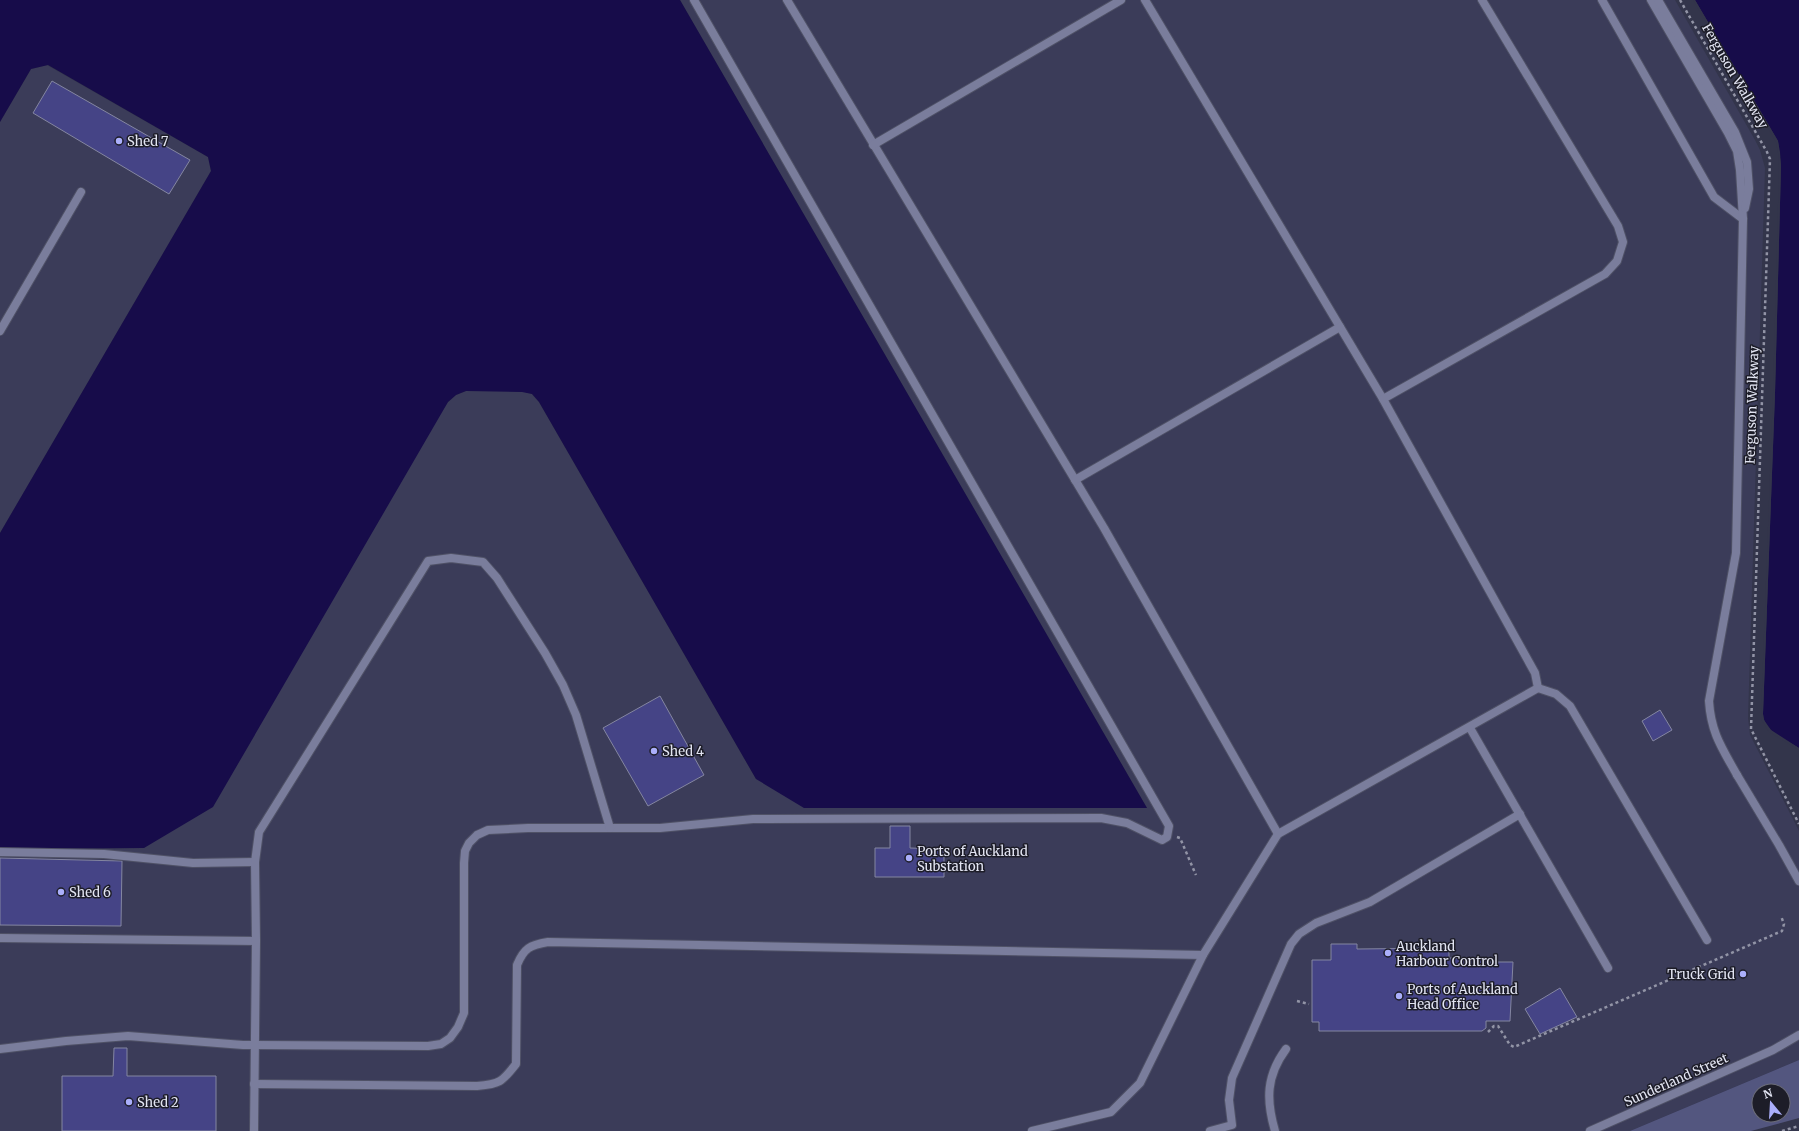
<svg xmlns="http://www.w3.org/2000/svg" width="1799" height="1131" font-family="Merriweather,serif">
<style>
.built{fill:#3b3c59}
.green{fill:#53567f;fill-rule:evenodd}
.water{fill:#170c4a}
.pier{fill:#33354b}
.building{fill:#454486;stroke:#8486a1}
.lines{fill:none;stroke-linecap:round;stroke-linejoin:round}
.service-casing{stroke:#4f5166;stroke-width:10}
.minor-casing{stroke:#4f5166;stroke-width:10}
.path{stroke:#9294a6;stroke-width:2.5;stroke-dasharray:3 3;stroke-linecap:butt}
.service{stroke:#7a7d9c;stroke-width:8}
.minor{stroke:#7a7d9c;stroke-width:8}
.poi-dot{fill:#abaffb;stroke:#1d1d28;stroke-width:1.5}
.labels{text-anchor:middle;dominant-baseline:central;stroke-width:3;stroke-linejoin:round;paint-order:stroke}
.street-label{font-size:13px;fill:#e2e4f2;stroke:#1d1d28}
.poi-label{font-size:13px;fill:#e2e4f2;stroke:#1d1d28;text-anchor:start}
</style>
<rect width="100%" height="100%" fill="#33354b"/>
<g class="built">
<path d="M680 0H1675L1755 140 1760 150 1765 168 1748 718 1750 735 1799 831V1060L1630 1131H0V849L144 848 448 402 456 395 466 391H522L532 394 539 402 756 779 1147 808Z"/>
<path d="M47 65 208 157 211 171 0 533V122L31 69Z"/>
</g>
<path class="green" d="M1799 1060V1118L1751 1131H1630ZM1759 1091H1783V1115H1759Z"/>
<g class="water">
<path d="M0 0H680L1147 808H804L756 779 539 402 532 394 522 392 466 391 456 395 448 402 213 807 144 848 0 849V533L211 171 208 157 48 65 31 69 0 122Z"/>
<path d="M1695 0H1799V748C1785 739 1764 732 1763 714L1775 393 1781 166 1778 141Z"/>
</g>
<path class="pier" d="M1693 0H1695L1778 141 1780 152 1781 166 1775 393 1763 714 1764 720 1771 730 1799 748V750L1769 732 1762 721 1761 714 1773 393 1779 166 1778 153 1776 142Z"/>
<g class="building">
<path d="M52 81 190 160 169 194 33 113Z"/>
<path d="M660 696 704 775 648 806 603 728Z"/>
<path d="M1660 710 1672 730 1653 741 1642 721Z"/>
<path d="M890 826H910V848L944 849V877H875V848H890Z"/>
<path d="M0 858 122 861 121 926 0 925Z"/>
<path d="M1331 944H1357V949L1449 948V958H1487V962H1513L1510 1021H1486V1028L1482 1031H1319V1022H1312V960H1331Z"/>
<path d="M1560 988 1577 1017 1540 1034 1525 1009Z"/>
<path d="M114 1048H127V1076H216V1131H62V1076H113Z"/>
</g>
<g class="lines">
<defs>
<g id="service">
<path d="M787 0 1104 528 1278 834"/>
<path d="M1145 0 1383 399"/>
<path d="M1602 0 1714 197 1743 219"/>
<path d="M1651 0 1728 133 1737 151 1740 170 1743 219 1736 553 1709 701C1711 733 1722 748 1737 775"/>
<path d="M1658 0 1735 132 1747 162 1749 189 1745 208"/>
<path d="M873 145 1121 0"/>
<path d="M0 331 81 192"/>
<path d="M1075 480 1340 327"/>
<path d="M1538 688 1556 694 1570 706 1707 940"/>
<path d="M1470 728 1608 968"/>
<path d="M0 852 104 854 193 863 255 862"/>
<path d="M0 938 256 941"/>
<path d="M0 1049 66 1041 128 1036 243 1045 428 1046 441 1044 450 1038 458 1027 464 1013V863L465 851 469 843 477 835 488 830 528 828H660L753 819 1101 818 1127 823 1162 840 1167 837 1169 826 694 0"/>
<path d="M254 1084 477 1086C500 1084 502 1082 516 1064L517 965C524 948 530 945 548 942L1203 955 1278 834 1538 688 1535 673 1383 399 1605 274 1617 261 1623 242 1618 226 1482 0"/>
<path d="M254 1131 256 941 255 862 259 832 428 561 451 558 483 562 497 578 545 653 563 685 576 715 610 828"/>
<path d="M1032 1131 1111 1112 1140 1083 1203 955"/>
<path d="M1210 1131 1232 1125 1229 1100 1232 1078 1291 944 1299 934 1316 923 1370 902 1520 814"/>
<path d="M1275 1131C1266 1100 1266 1076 1286 1049"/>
</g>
<g id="minor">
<path d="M1737 775 1779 845 1799 881"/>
<path d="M1590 1131 1773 1050 1799 1035"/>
</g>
</defs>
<use href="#service" class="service-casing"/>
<use href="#minor" class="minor-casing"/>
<g class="path">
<path d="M1680 0 1767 152 1770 159 1751 729 1799 824"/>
<path d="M1177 837 1180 838 1196 875"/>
<path d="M1297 1001 1309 1004"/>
<path d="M1488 1032 1494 1026H1498L1510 1045 1514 1047 1782 931 1784 924 1781 916"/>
<path d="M1782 1131 1799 1126"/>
</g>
<use href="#service" class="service"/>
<use href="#minor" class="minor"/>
</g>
<g class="poi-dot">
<circle cx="119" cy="141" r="4"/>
<circle cx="654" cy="751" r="4"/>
<circle cx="909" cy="858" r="4"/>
<circle cx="61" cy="892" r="4"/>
<circle cx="1388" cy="953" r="4"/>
<circle cx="1743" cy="974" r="4"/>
<circle cx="1399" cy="996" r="4"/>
<circle cx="129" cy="1102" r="4"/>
</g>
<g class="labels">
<g class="street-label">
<text transform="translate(1735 76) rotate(60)">Ferguson Walkway</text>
<text transform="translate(1752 405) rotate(-88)">Ferguson Walkway</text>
<text transform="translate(1676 1080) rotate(-24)">Sunderland Street</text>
</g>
<g class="poi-label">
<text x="127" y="141">Shed 7</text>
<text x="662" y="751">Shed 4</text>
<text x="917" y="851">Ports of Auckland<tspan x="917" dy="15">Substation</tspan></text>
<text x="69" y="892">Shed 6</text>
<text x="1396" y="946">Auckland<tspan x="1396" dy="15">Harbour Control</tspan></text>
<text x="1735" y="974" text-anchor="end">Truck Grid</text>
<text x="1407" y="989">Ports of Auckland<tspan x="1407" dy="15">Head Office</tspan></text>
<text x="137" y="1102">Shed 2</text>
</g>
</g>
<g transform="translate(1771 1103) rotate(342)"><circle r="19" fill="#1d1d28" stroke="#6c6d79"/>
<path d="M0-3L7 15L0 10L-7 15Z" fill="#abaffb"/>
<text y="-6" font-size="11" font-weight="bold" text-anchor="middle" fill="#e2e4f2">N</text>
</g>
</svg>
